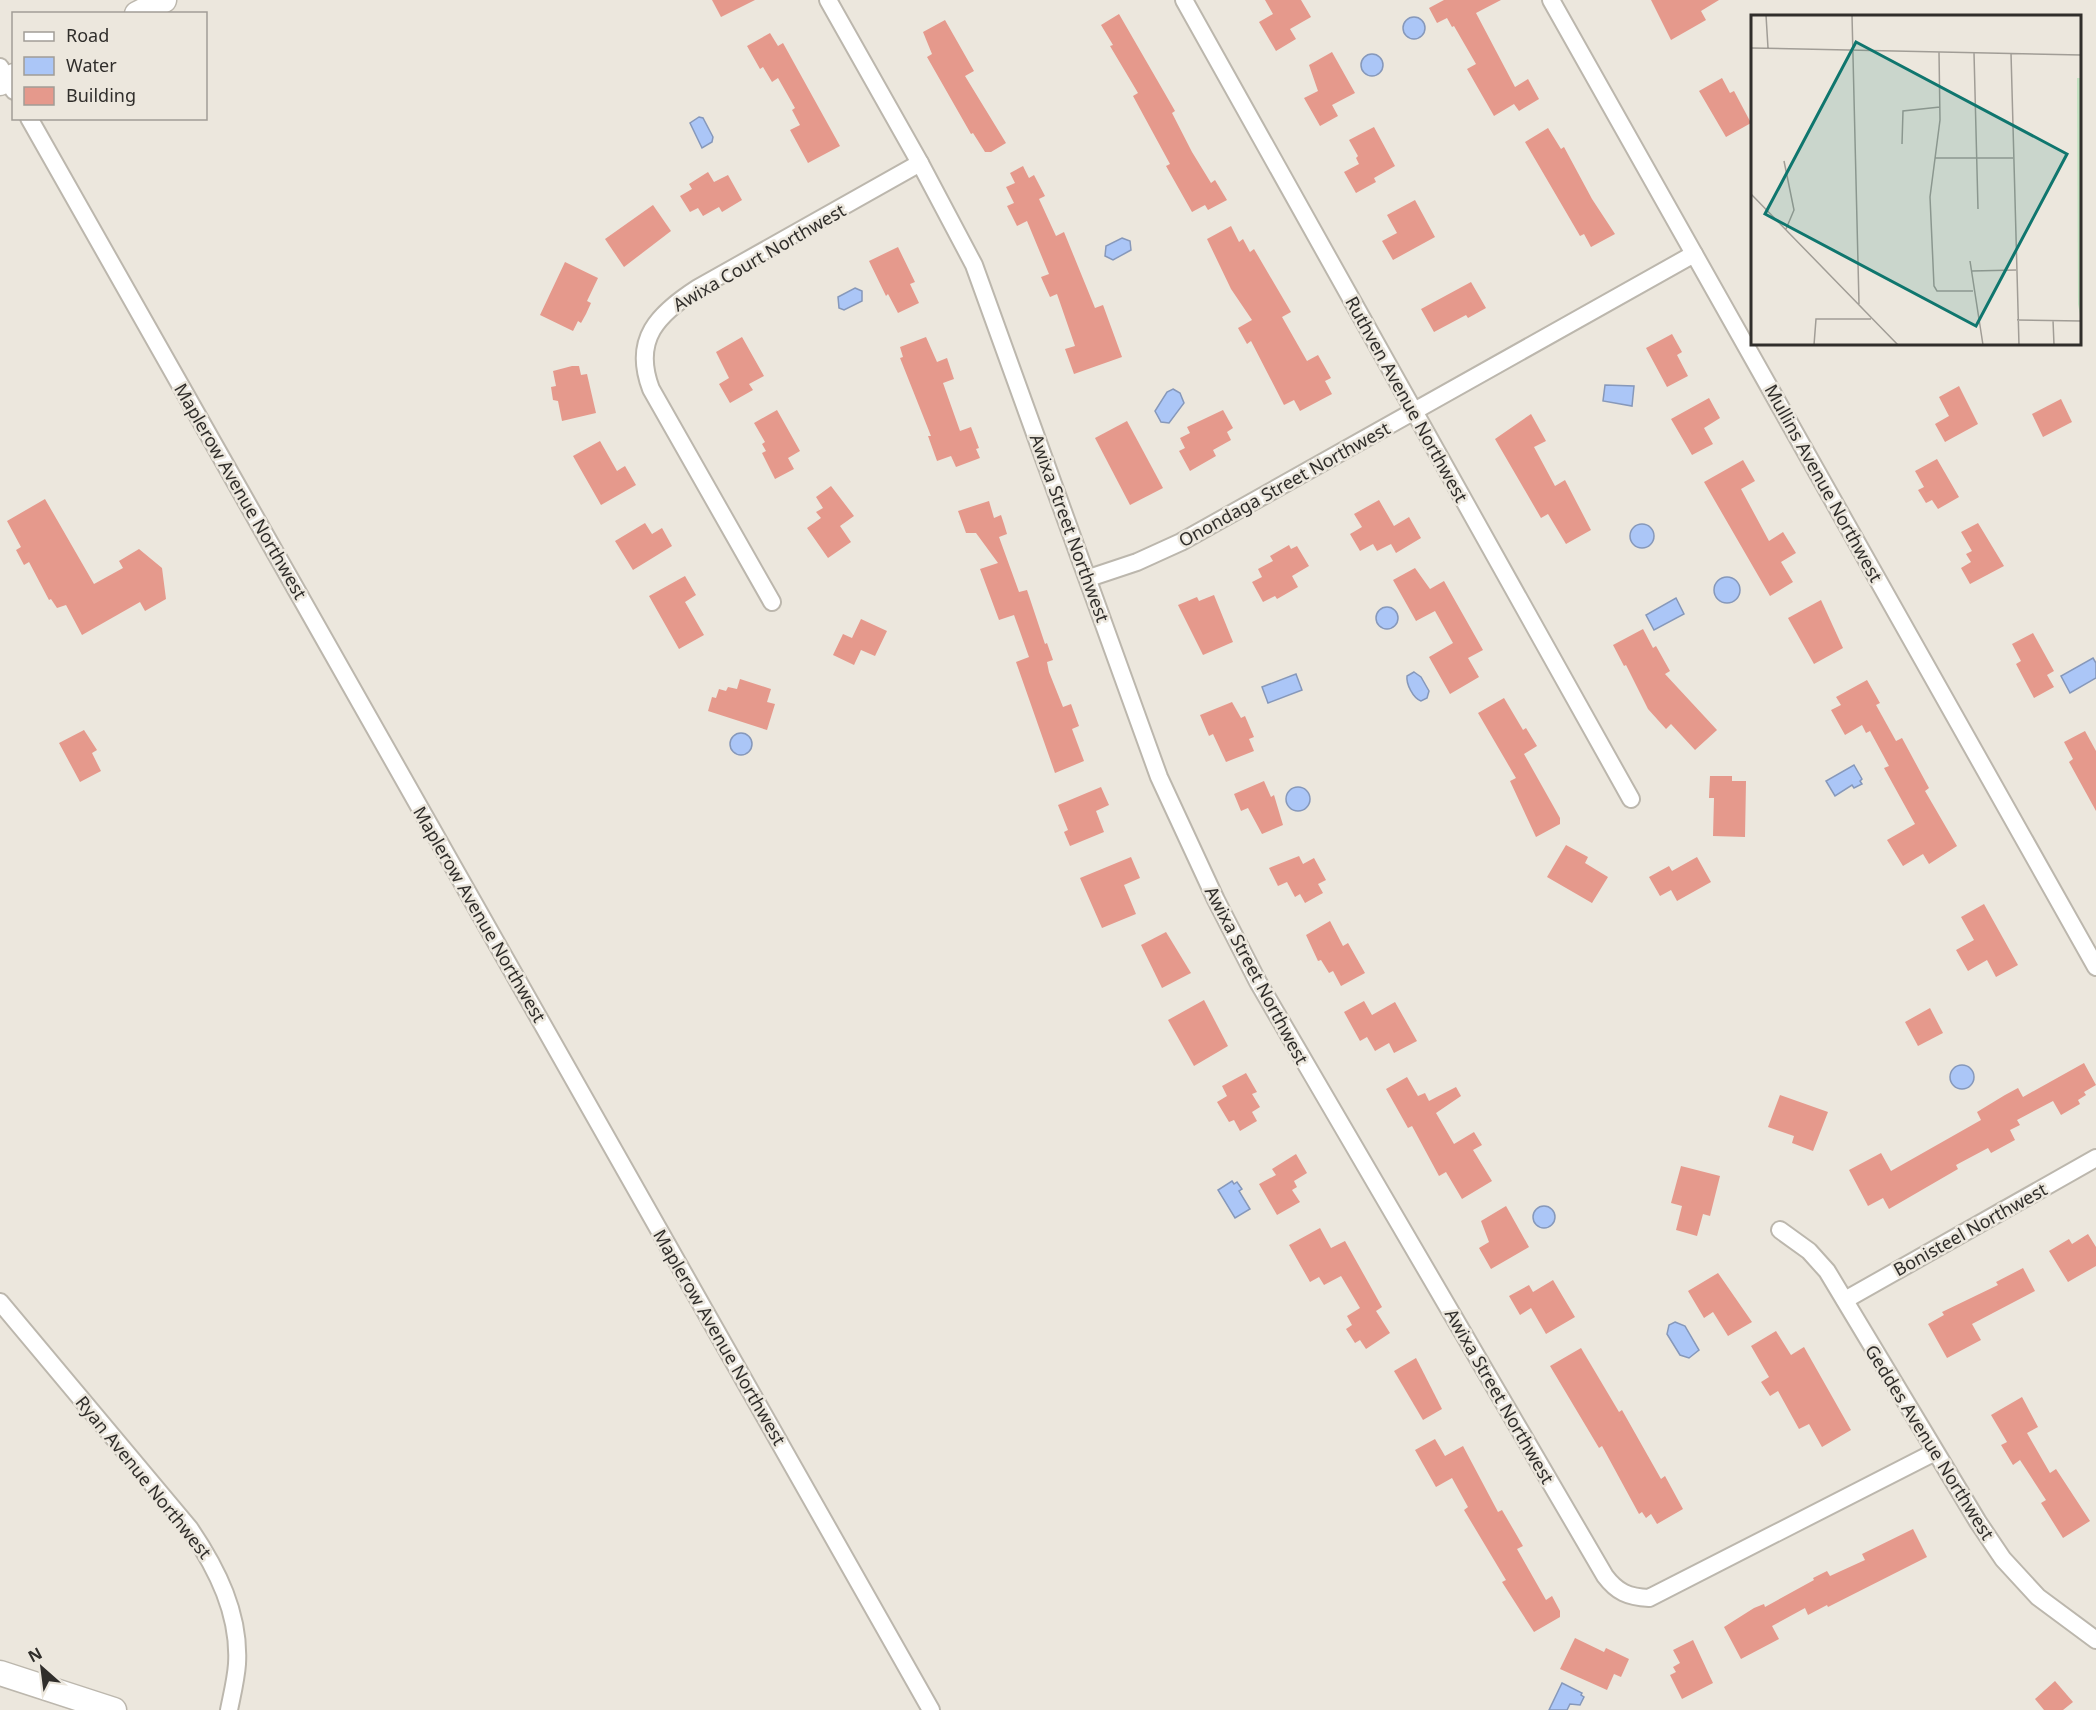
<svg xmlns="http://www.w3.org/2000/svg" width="2096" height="1710" font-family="'Noto Sans',sans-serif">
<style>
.water{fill:#abc6f7;stroke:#8698ba;stroke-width:1.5}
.building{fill:#e5998c}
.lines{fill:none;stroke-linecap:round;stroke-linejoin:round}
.street-casing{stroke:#bcb7ad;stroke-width:20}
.secondary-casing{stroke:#bcb7ad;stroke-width:27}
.street{stroke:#fff;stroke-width:16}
.secondary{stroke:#fff;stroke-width:24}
.labels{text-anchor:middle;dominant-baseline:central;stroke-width:5;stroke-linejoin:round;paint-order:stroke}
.street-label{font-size:18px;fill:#302e2b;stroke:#ece7dd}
.inset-road{fill:none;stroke:#a19d96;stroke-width:1.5}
.view{fill:#0f766e;fill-opacity:0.15;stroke:#0f766e;stroke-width:3}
.inset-edge{fill:none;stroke:#302e2b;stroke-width:3}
</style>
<rect width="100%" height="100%" fill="#ece7dd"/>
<g class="water">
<circle cx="1414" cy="28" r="11"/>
<circle cx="1372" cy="65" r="11"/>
<path d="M699 117 703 118 713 137 712 142 702 148 690 123Z"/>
<path d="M1122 238 1130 241 1131 250 1113 260 1105 256 1106 246Z"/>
<path d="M855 288 862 291V301L844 310 839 308 838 297Z"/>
<path d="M1605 385 1634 386 1632 406 1603 401Z"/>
<path d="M1173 389 1180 393 1184 403 1169 423 1161 422 1155 411 1167 392Z"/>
<circle cx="1642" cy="536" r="12"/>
<circle cx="1727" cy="590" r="13"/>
<path d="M1676 598 1684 614 1654 630 1646 615Z"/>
<circle cx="1387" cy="618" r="11"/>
<path d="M2093 658 2096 663V678L2070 693 2061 676Z"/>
<path d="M1414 672 1421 677 1429 691 1427 698 1421 701C1413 698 1406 684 1407 676Z"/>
<path d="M1296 674 1302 690 1268 703 1262 687Z"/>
<circle cx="741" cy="744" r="11"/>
<path d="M1854 765 1862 779 1860 781 1862 784 1854 788 1852 785 1835 796 1826 781Z"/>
<circle cx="1298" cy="799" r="12"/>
<circle cx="1962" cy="1077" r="12"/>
<path d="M1232 1181 1234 1184 1237 1182 1242 1189 1239 1191 1250 1209 1235 1218 1218 1190Z"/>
<circle cx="1544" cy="1217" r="11"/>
<path d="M1675 1322 1685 1326 1699 1350 1689 1358 1680 1355 1667 1334 1669 1325Z"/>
<path d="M1562 1683 1582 1693 1581 1695 1584 1697 1580 1705 1570 1704 1567 1710H1549Z"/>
</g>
<g class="building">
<path d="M712 0H755L721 17Z"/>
<path d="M1265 0H1301L1311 17 1290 29 1296 39 1276 51 1259 22 1273 14Z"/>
<path d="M1444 0H1501L1476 13 1515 87 1528 79 1539 99 1519 111 1514 104 1494 116 1467 69 1476 64 1454 26 1452 27 1447 18 1437 23 1429 8Z"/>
<path d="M1651 0H1719L1701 11 1706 20 1671 40Z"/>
<path d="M1119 14 1175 111 1172 113 1192 152 1211 183 1215 180 1227 200 1208 210 1205 205 1192 212 1166 166 1170 164 1133 96 1138 93 1110 46 1113 45 1101 25Z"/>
<path d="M945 20 974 71 965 76 1006 143 991 152H985L973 133 971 134 927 57 932 54 923 32Z"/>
<path d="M770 33 778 46 783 43 840 146 808 163 790 130 800 125 792 110 795 108 778 78 772 82 763 67 760 69 747 46Z"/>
<path d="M1332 52 1355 93 1332 105 1338 116 1320 126 1304 98 1318 91 1309 65Z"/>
<path d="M1722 78 1730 93 1734 91 1751 123 1726 137 1699 91Z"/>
<path d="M1374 127 1395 166 1374 178 1376 182 1356 193 1344 172 1359 164 1356 158 1358 156 1349 140Z"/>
<path d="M1548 128 1561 149 1564 147 1592 199 1615 234 1591 247 1584 234 1580 236 1525 142Z"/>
<path d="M1023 166 1029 178 1034 175 1045 196 1039 199 1056 236 1064 232 1095 308 1103 305 1122 357 1074 374 1065 349 1075 346 1057 294 1050 297 1041 277 1049 274 1027 221 1017 226 1007 206 1014 203 1006 187 1015 183 1010 173Z"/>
<path d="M708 172 714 182 728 175 742 200 722 212 719 207 703 216 698 208 690 212 680 196 692 189 689 184Z"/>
<path d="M1415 200 1435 237 1393 260 1382 241 1397 233 1387 215Z"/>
<path d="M653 205 671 231 624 267 605 239Z"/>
<path d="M1231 226 1239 242 1243 239 1250 252 1254 249 1291 312 1282 317 1307 361 1318 355 1331 378 1325 381 1332 394 1300 411 1294 400 1284 405 1251 341 1247 344 1238 328 1252 320 1231 289 1207 239Z"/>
<path d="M898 247 915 282 910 284 919 303 898 313 888 294 886 296 869 261Z"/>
<path d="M565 262 598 278 587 301 591 303 586 314 581 323 578 321 573 331 540 315Z"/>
<path d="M1471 282 1486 308 1468 318 1466 315 1434 332 1421 309Z"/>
<path d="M1672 334 1682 352 1677 355 1688 376 1667 387 1646 348Z"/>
<path d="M742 337 764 376 749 384 753 390 730 403 719 384 729 378 716 352Z"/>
<path d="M926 337 937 362 947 358 954 379 943 383 960 431 971 427 979 448 976 449 980 458 956 467 951 456 937 461 928 436H931L900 358 903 357 900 347Z"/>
<path d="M572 366H579L581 375 587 374 596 413 562 421 558 401 553 400 551 387 556 386 553 371Z"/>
<path d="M1959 386 1978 424 1945 442 1935 424 1949 416 1939 397Z"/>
<path d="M1709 398 1720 418 1704 428 1713 444 1692 455 1671 419Z"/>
<path d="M2061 399 2072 422 2043 437 2032 414Z"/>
<path d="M777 410 800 451 788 458 794 469 775 479 762 453 766 451 762 444 765 442 754 423Z"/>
<path d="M1223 410 1233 428 1227 432 1231 440 1213 450 1216 456 1190 471 1179 451 1185 448 1180 438 1190 433 1187 427Z"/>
<path d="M1531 414 1546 441 1534 447 1555 486 1565 480 1591 530 1566 544 1548 514 1541 518 1495 439Z"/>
<path d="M1127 421 1163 488 1130 505 1095 438Z"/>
<path d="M600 441 617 471 625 466 636 485 601 505 573 456Z"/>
<path d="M1937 459 1959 497 1938 509 1932 500 1926 503 1918 490 1924 487 1915 471Z"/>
<path d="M1743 460 1755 481 1741 489 1769 541 1783 532 1796 553 1781 562 1793 582 1770 596 1704 482Z"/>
<path d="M831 486 854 516 840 526 851 542 828 558 807 528 821 518 816 512 823 508 816 497Z"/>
<path d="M45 499 94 584 123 568 119 561 139 549 162 568 166 599 145 611 140 602 82 635 66 605 57 608 51 599 49 600 29 562 24 565 16 550 21 547 7 521Z"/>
<path d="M1379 500 1394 526 1409 517 1421 538 1396 553 1391 544 1377 551 1373 544 1360 551 1350 534 1362 527 1354 514Z"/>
<path d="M989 501 994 518 1001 515 1004 524 1007 534 999 537 1019 592 1027 590 1045 644 1047 643 1053 660 1047 662 1049 672 1063 707 1071 704 1079 726 1072 729 1084 761 1055 773 1016 662 1029 657 1014 615 999 620 980 569 998 563 976 533H966L958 511Z"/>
<path d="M645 523 652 534 662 528 672 546 633 570 615 541Z"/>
<path d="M1978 523 2004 566 1970 584 1961 568 1971 562 1966 554 1972 551 1961 532Z"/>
<path d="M1289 545 1291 549 1297 546 1309 566 1292 576 1298 587 1277 599 1275 596 1263 602 1252 582 1262 577 1258 569 1273 561 1270 556Z"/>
<path d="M1415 568 1430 589 1444 581 1483 650 1468 658 1479 677 1450 694 1429 657 1453 643 1435 611 1416 621 1393 580Z"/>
<path d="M685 576 696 595 685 602 704 635 679 649 649 596Z"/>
<path d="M1214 595 1233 642 1203 655 1178 605 1197 597 1199 601Z"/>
<path d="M1821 600 1843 648 1814 664 1788 618Z"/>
<path d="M861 619 887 631 875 656 861 650 854 665 833 655 843 634 852 638Z"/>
<path d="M1643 629 1653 648 1656 646 1670 671 1665 674 1717 730 1695 750 1671 724 1666 729 1648 709 1626 665 1624 666 1613 645Z"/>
<path d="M2033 633 2054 671 2047 675 2054 687 2034 698 2016 664 2021 661 2012 644Z"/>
<path d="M740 679 771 689 767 702 775 704 767 730 708 711 712 697 716 698 719 689 726 691 728 687 737 689Z"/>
<path d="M1867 680 1880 703 1876 705 1896 741 1902 738 1929 788 1925 791 1957 846 1929 864 1923 854 1903 866 1887 840 1915 824 1884 768 1889 766 1870 731 1866 733 1862 725 1845 735 1831 710 1841 705 1836 697Z"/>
<path d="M1504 698 1523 730 1526 728 1537 746 1524 754 1560 818V824L1536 837 1510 781 1516 778 1478 713Z"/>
<path d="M1232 702 1241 718 1245 716 1254 737 1249 739 1254 751 1226 762 1213 734 1209 736 1200 715Z"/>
<path d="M84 730 97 750 92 753 101 771 80 782 59 743Z"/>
<path d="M2085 731 2096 751V811L2069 762 2073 759 2064 742Z"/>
<path d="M1710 776H1732V781H1746L1745 837 1713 836 1714 798H1709Z"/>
<path d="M1264 781 1271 797 1274 795 1283 825 1262 834 1248 808 1241 811 1234 794Z"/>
<path d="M1101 787 1109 805 1096 811 1104 832 1070 846 1064 832 1068 830 1058 805Z"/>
<path d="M1566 845 1588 857 1585 863 1608 877 1592 903 1547 877Z"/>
<path d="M1299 856 1303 864 1314 858 1326 880 1318 884 1323 893 1305 903 1300 894 1295 897 1287 882 1278 886 1269 868Z"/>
<path d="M1131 857 1140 878 1124 885 1136 914 1102 928 1080 878Z"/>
<path d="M1697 857 1711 882 1677 901 1671 890 1660 896 1649 877 1669 866 1672 871Z"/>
<path d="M1984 904 2018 965 1996 977 1987 960 1968 971 1956 950 1974 940 1961 917Z"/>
<path d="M1330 921 1343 946 1348 943 1365 973 1341 986 1333 971 1329 973 1321 960 1318 961 1306 935Z"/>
<path d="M1166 932 1191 973 1162 988 1141 945Z"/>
<path d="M1204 1000 1228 1046 1194 1066 1168 1020Z"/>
<path d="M1364 1001 1372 1015 1395 1002 1417 1041 1394 1053 1389 1043 1375 1051 1367 1037 1360 1041 1344 1012Z"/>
<path d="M1930 1008 1943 1033 1918 1046 1905 1022Z"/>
<path d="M2084 1063 2096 1085 2084 1092 2086 1095 2078 1100 2080 1104 2061 1115 2053 1101 2017 1120 2020 1125 2010 1130 2015 1140 1991 1153 1988 1148 1956 1165 1958 1169 1889 1209 1883 1198 1868 1206 1849 1170 1881 1153 1891 1171 1981 1120 1977 1112 2005 1095 2018 1088 2023 1097Z"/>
<path d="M1246 1073 1257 1092 1252 1094 1260 1107 1252 1112 1257 1121 1240 1131 1234 1120 1229 1122 1217 1102 1227 1096 1222 1086Z"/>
<path d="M1407 1077 1418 1096 1425 1093 1429 1101 1456 1087 1461 1096 1436 1113 1454 1144 1474 1132 1482 1145 1473 1150 1492 1181 1462 1199 1446 1172 1439 1176 1412 1126 1408 1128 1386 1089Z"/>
<path d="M1780 1095 1828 1112 1813 1151 1792 1143 1794 1136 1768 1127Z"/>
<path d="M1296 1154 1307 1173 1294 1181 1297 1187 1292 1190 1300 1202 1277 1215 1259 1184 1276 1175 1272 1169Z"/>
<path d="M1681 1166 1720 1176 1710 1216 1703 1214 1697 1236 1676 1230 1682 1206 1671 1203Z"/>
<path d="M1506 1206 1529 1247 1491 1269 1479 1248 1489 1242 1481 1221Z"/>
<path d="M1320 1228 1331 1248 1345 1241 1382 1307 1376 1311 1390 1333 1366 1349 1360 1340 1355 1343 1346 1329 1352 1325 1347 1316 1360 1308 1341 1276 1324 1285 1319 1277 1310 1282 1289 1245Z"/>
<path d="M2088 1234 2096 1247V1266L2068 1282 2049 1251 2069 1239 2072 1244Z"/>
<path d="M2023 1268 2035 1291 1972 1324 1981 1340 1947 1358 1928 1324 1944 1315 1942 1312 1998 1285 1996 1282Z"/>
<path d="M1718 1273 1752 1322 1728 1336 1713 1312 1704 1318 1688 1291Z"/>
<path d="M1553 1280 1575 1317 1546 1334 1531 1308 1520 1315 1509 1296 1529 1285 1533 1292Z"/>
<path d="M1776 1331 1791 1355 1804 1347 1851 1430 1822 1447 1809 1424 1799 1429 1778 1391 1770 1396 1761 1382 1769 1377 1751 1346Z"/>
<path d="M1581 1348 1619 1412 1622 1410 1661 1479 1665 1476 1683 1509 1657 1524 1651 1514 1646 1518 1642 1512 1639 1514 1602 1446 1599 1448 1550 1366Z"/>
<path d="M1416 1358 1442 1409 1423 1420 1394 1371Z"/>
<path d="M2022 1397 2038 1427 2027 1433 2050 1473 2056 1469 2090 1521 2063 1538 2041 1503 2046 1500 2020 1460 2013 1465 2001 1445 2007 1442 1991 1415Z"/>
<path d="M1435 1439 1445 1456 1463 1446 1498 1512 1502 1510 1523 1546 1517 1549 1546 1600 1552 1596 1560 1611V1617L1534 1632 1502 1582 1506 1580 1464 1510 1468 1507 1452 1478 1436 1487 1415 1450Z"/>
<path d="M1913 1529 1927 1557 1828 1607 1827 1605 1808 1615 1805 1608 1772 1626 1779 1639 1741 1659 1724 1627 1754 1608 1764 1604 1765 1607 1814 1580 1813 1578 1827 1571 1830 1576 1865 1560 1862 1554Z"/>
<path d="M1575 1638 1604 1652 1606 1648 1629 1659 1621 1677 1614 1674 1607 1690 1560 1669Z"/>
<path d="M1693 1640 1713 1683 1682 1699 1670 1675 1676 1672 1673 1667 1680 1663 1673 1650Z"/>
<path d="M2055 1681 2073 1702 2063 1710H2044L2035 1699Z"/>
</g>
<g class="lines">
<defs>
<g id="street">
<path d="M828 0 920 163 974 265 1159 777 1216 900 1258 982 1605 1576C1617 1592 1628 1597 1649 1598L1935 1452"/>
<path d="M1184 0 1631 799"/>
<path d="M1551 0 2096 967"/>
<path d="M0 67 14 91"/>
<path d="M29 118 931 1710"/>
<path d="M1089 578 1137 562 1181 542 1694 254"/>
<path d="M772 602 651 389C632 339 658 314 698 288L920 163"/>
<path d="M1780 1230 1809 1251 1827 1271 1978 1522 2003 1559 2038 1597 2096 1640"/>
<path d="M1845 1300 2096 1158"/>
<path d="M0 1302 190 1529C217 1569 240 1614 237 1664 236 1679 232 1695 229 1710"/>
</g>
<g id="secondary">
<path d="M137 14 164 0"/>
<path d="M0 83 14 76"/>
<path d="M0 1673 114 1710"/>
</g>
</defs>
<use href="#street" class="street-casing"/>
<use href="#secondary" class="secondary-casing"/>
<use href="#street" class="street"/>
<use href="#secondary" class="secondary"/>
</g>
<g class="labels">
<g class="street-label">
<text transform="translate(759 257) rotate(-30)">Awixa Court Northwest</text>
<text transform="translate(1407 399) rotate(61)">Ruthven Avenue Northwest</text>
<text transform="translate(1824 483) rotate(61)">Mullins Avenue Northwest</text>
<text transform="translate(1284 484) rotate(-29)">Onondaga Street Northwest</text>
<text transform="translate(241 491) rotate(60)">Maplerow Avenue Northwest</text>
<text transform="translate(1070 528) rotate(70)">Awixa Street Northwest</text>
<text transform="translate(480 914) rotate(60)">Maplerow Avenue Northwest</text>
<text transform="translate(1257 975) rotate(62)">Awixa Street Northwest</text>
<text transform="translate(1970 1229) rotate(-29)">Bonisteel Northwest</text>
<text transform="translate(720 1337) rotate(60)">Maplerow Avenue Northwest</text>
<text transform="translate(1500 1396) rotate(60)">Awixa Street Northwest</text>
<text transform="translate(1930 1442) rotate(58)">Geddes Avenue Northwest</text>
<text transform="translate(144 1477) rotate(51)">Ryan Avenue Northwest</text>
</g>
</g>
<g transform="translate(1751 15)">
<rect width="330" height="330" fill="#ece7dd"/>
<path d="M326 63H330V305L327 289Z" fill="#c3e3c2"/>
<path class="inset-road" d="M15 0 17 33M101 0 108 289M0 33 330 40M188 37 189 105 179 182 183 271 186 276H222M223 38 227 194M260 38 268 330M151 129 152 96 189 92M184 143H262M33 146 43 195 35 214M0 179 147 330M219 246 232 330M221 256 265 255M266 305 330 306M302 305 303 330M63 330 65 304H120"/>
<path class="view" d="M105 27 316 139 225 311 14 199Z"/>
<rect width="330" height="330" class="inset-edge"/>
</g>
<rect x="12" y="12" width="195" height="108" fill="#ece7dd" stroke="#a19d96" stroke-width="1.5"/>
<rect x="24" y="32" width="30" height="9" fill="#ffffff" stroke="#a19d96" stroke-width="1.5"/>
<text x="66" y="42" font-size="18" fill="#302e2b">Road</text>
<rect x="24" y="57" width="30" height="18" fill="#abc6f7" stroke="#a19d96" stroke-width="1.5"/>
<text x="66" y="72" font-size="18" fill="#302e2b">Water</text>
<rect x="24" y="87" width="30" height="18" fill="#e5998c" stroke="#a19d96" stroke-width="1.5"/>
<text x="66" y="102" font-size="18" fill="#302e2b">Building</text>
<g transform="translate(42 1668) rotate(332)" stroke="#ece7dd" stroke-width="4.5" paint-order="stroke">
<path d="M0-4.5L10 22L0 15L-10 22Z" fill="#302e2b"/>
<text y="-9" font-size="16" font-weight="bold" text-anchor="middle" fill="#302e2b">N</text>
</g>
</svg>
